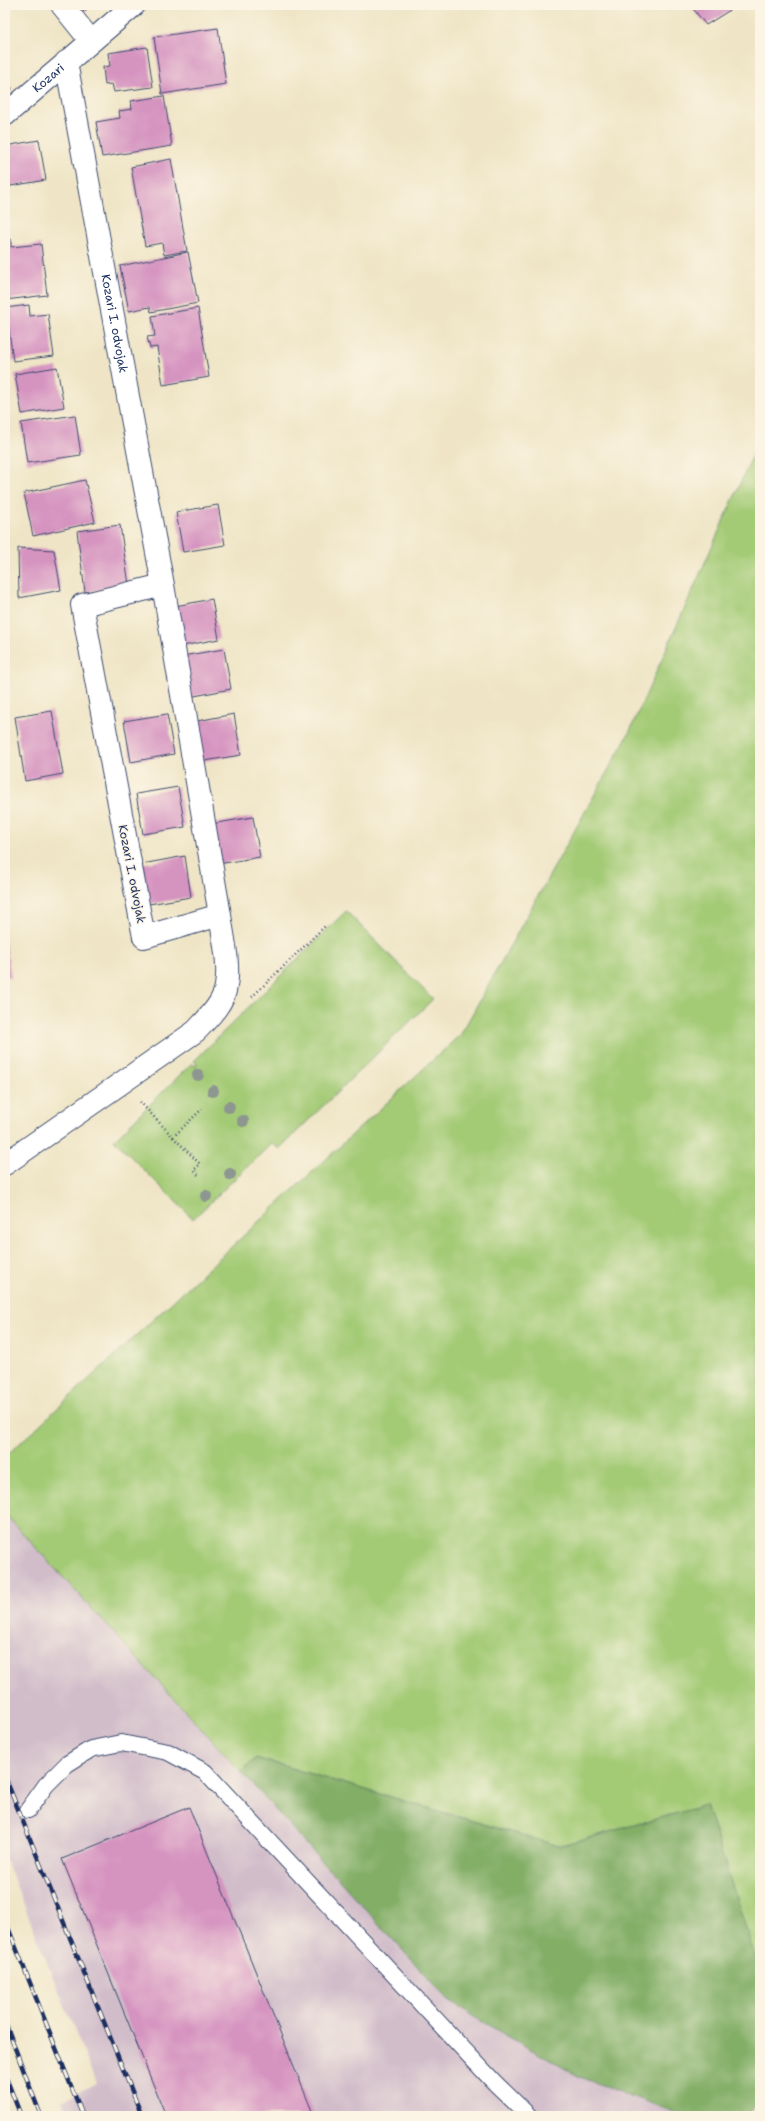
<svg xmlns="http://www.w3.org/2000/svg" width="765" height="2121" font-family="'Shantell Sans',sans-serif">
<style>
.industrial{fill:#d1bdca}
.green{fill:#a3ca74;stroke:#5f7c69}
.forest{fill:#82ae66;stroke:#4e6e62}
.building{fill:#d593c0}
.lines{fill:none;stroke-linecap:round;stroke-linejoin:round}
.lane-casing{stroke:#3b4a6e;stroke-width:18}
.street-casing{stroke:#3b4a6e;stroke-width:24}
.path{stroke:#3b4a6e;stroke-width:2.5;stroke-dasharray:1 3;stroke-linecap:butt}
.lane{stroke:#fff;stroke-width:16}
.street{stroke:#fff;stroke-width:22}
.rail-casing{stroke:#1b2f5e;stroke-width:4.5}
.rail{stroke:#fcf5e5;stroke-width:3;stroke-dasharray:9;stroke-linecap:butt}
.tree{fill:#8d9690}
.labels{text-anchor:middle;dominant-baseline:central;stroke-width:3;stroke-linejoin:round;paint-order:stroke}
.street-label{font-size:12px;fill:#1b2f5e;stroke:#fcf5e5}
</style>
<rect width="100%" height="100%" fill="#fcf5e5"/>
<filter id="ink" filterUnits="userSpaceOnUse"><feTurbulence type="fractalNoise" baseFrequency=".025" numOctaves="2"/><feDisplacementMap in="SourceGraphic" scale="8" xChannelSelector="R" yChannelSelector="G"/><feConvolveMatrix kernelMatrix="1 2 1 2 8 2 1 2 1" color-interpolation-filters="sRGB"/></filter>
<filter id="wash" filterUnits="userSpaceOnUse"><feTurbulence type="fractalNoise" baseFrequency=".012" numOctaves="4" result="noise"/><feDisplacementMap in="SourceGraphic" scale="16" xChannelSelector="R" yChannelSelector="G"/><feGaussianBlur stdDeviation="0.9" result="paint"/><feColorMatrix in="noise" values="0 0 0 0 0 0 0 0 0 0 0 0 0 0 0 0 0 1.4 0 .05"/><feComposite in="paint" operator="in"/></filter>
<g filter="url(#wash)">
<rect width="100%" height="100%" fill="#efe5c6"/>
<path class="industrial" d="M5 1514 445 1997 474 2017 578 2076 684 2116H68L62 2101 96 2083 5 1858Z"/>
<g class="green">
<path d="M760 439V1972L706 1805 559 1846 256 1758 241 1772 5 1514V1457L461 1034 629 733Z"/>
<path d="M346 911 433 999 279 1149 272 1143 193 1219 114 1140 192 1063 195 1066 197 1064 194 1061Z"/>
</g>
<path class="forest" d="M256 1758 559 1846 706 1805 760 1972V2097L748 2116H684L578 2076 474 2017 445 1997 241 1772Z"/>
<g id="blocks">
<g class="building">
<path d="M77 5H91L84 12Z"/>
<path d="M690 5H738L706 25Z"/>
<path d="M218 28 226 84 162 94 154 37Z"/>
<path d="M147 47 153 87 114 92 112 84 105 85 103 67 110 66 108 53Z"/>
<path d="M5 81 12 89 5 95Z"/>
<path d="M164 96 172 146 102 157 96 122 120 118 119 111 132 109 131 101Z"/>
<path d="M39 140 46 180 5 187V146Z"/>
<path d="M171 159 187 251 164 255 162 243 145 246 131 167Z"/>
<path d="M5 239H11V247L41 244 47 295 5 300Z"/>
<path d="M188 252 198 303 151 312 150 307 129 311 120 266Z"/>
<path d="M29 305 30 316 48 314 54 356 13 361 8 322 5 323V308Z"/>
<path d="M198 308 209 377 163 385 157 347 150 348 147 337 155 336 152 316Z"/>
<path d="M57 367 64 407 22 414 15 374Z"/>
<path d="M75 415 81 455 27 463 21 423Z"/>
<path d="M85 480 95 522 33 536 24 493Z"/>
<path d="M218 505 225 545 183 552 176 512Z"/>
<path d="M120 525 129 585 85 592 77 531Z"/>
<path d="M18 548 54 550 61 590 19 598Z"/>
<path d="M212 599 219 639 177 647 170 607Z"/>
<path d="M224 649 231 689 189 697 182 656Z"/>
<path d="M52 711 63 774 25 781 15 717Z"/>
<path d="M167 714 174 754 131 762 124 721Z"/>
<path d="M234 714 241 755 198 762 192 722Z"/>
<path d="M178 787 185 827 143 834 136 794Z"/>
<path d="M253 817 260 857 218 864 211 824Z"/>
<path d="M185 856 191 897 149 904 142 864Z"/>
<path d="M5 941 11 977H5Z"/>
<path d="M189 1807 314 2116H166L62 1859Z"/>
</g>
</g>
</g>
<g filter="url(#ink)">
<use href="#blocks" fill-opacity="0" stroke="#3b4a6e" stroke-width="1"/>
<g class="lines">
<defs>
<path id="lane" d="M28 1810 46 1785 67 1764 91 1749 121 1743 168 1752 205 1772 494 2082 529 2116"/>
<g id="street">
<path d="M62 5 91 41"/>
<path id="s1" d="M66 62 163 585 220 915 144 937 82 605 163 585"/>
<path id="s2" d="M5 115 134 5"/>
<path d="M5 1164 196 1031C207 1019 224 1003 226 986 230 963 223 937 220 915"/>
</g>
</defs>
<use href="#lane" class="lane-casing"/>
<use href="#street" class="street-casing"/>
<g class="path">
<path d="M252 997 325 926"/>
<path d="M140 1102 173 1137 203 1108"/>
<path d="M173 1137 200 1164 194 1170 199 1176"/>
</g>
<use href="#lane" class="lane"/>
<use href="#street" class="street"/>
<defs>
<g id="rail">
<path d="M5 1777 142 2116"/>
<path d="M5 1920 83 2116"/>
<path d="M5 2022 41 2116"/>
<path d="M5 2075 21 2116"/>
</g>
</defs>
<use href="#rail" class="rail-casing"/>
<use href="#rail" class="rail"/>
</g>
<g class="tree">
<circle cx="198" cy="1075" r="6"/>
<circle cx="213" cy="1091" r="6"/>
<circle cx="229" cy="1107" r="6"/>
<circle cx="243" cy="1121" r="6"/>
<circle cx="230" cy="1174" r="6"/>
<circle cx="206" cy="1196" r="6"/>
</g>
</g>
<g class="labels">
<g class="street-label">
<text stroke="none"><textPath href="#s2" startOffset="57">Kozari</textPath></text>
<text stroke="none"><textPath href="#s1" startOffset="266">Kozari I. odvojak</textPath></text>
<text transform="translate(132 874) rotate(79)">Kozari I. odvojak</text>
</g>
</g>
<rect width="765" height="2121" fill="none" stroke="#fcf5e5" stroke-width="20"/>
</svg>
